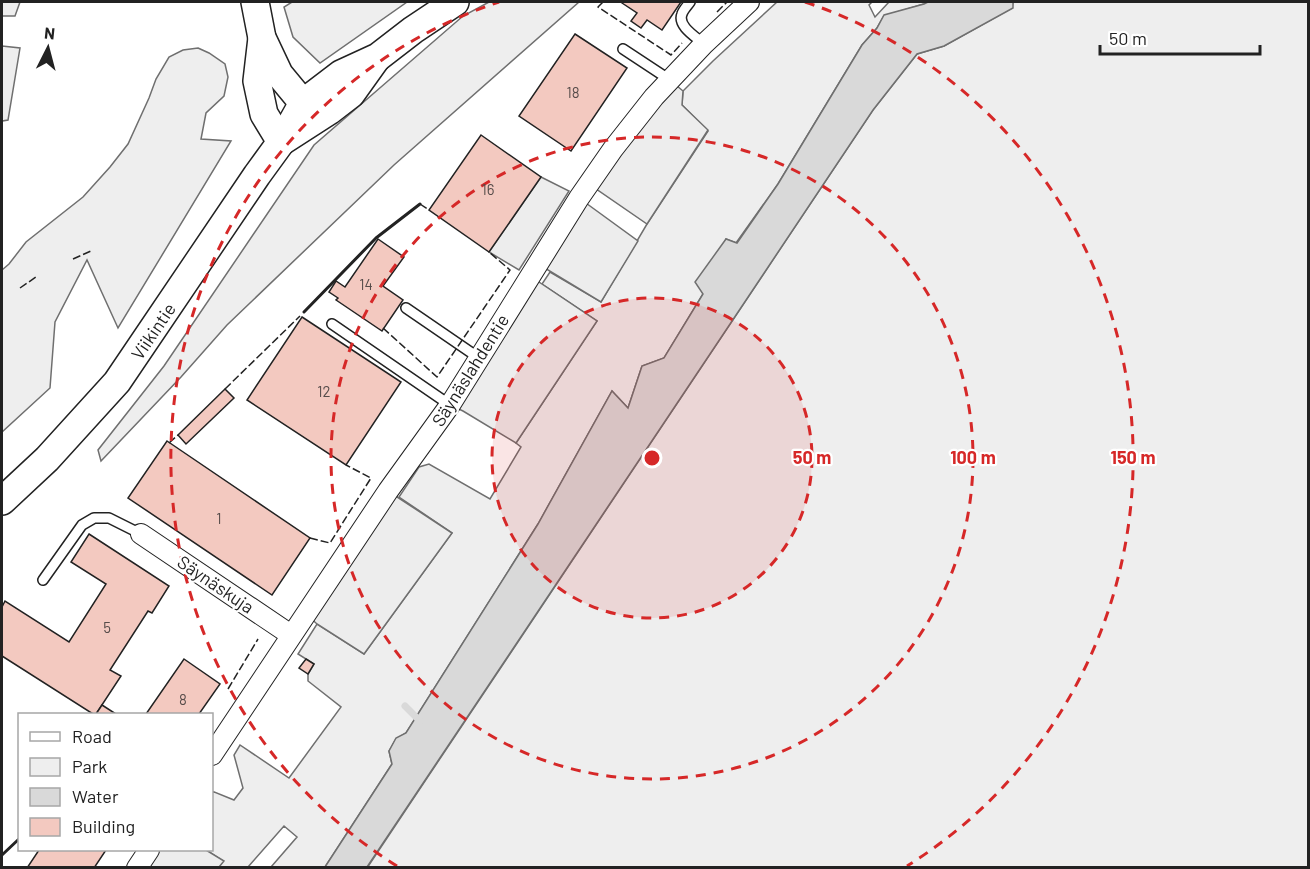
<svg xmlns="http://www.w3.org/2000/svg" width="1310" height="869" font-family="Barlow,sans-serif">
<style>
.green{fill:#eee;stroke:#6f6f6f;stroke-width:1.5}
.parking{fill:#ededed;stroke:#6f6f6f;stroke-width:1.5}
.water{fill:#d9d9d9;stroke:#6f6f6f;stroke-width:1.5}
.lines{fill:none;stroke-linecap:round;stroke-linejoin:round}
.stream{stroke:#d9d9d9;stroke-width:7}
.building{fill:#f3c9c0;stroke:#222;stroke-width:1.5}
.lane-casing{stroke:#222;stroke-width:12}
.street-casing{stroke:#222;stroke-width:22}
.secondary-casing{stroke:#222;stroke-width:30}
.lane{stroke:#fff;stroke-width:9}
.street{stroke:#fff;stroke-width:20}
.secondary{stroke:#fff;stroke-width:27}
.fence{stroke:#222;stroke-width:1.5;stroke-dasharray:8 3;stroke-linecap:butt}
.wall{stroke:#222;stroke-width:3}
.ring{fill:none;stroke:#d62828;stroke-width:3;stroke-dasharray:10 8}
.labels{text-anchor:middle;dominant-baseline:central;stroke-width:4.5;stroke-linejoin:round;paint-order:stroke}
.number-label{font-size:15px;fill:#564c4a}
.street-label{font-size:18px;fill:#222;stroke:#fff}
.centre{fill:#d62828;stroke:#fff;stroke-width:3}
.ring-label{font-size:18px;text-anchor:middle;font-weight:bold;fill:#d62828;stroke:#fff;stroke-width:4.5;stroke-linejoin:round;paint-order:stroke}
</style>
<rect width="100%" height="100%" fill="#fff"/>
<g class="green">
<path d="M2 2H20L15 16H2Z"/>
<path d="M292 2H407L320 63 293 37 284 7Z"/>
<path d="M489 2H579L394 165 227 325 181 377 101 461 98 450 164 366 314 145 463 16Z"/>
<path d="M777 2H872L869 5 875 17 889 2H928L924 4 884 16 877 28 862 45 778 184 736 243 726 239 703 294 664 358 642 366 628 408 612 391 538 524 406 733 396 739 389 751 392 764 325 867H271L297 837 284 826 248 867H219L223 861 206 850H212V791L234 800 243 788 234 755 240 745 289 778 341 707 308 681V674L314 664 298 654 317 624 364 654 452 533 399 497 419 467 429 464 490 499 521 447 516 443 597 321 542 284 550 272 601 302 647 224 708 131 682 105 683 91 713 61Z"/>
<path d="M1013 2H1308V867L367 868 873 110 917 54 944 46 1012 8Z"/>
<path d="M2 46 20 48 8 120 2 121Z"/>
<path d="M198 48 209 53 225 64 228 77 224 96 206 113 201 139 231 141 118 328 87 260 55 322 50 388 2 432V270L9 264 26 242 83 197 110 167 128 144 149 98 156 79 169 57 183 50Z"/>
</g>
<g class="parking">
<path d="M670 80 683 91 682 105 708 130 647 224 589 184Z"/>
<path d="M541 177 569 191 519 270 489 252Z"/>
<path d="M579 198 638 241 601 302 538 264Z"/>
<path d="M530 276 597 321 516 443 463 411 450 405Z"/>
<path d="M388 491 452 533 364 654 317 624 305 613Z"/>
<path d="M149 850H206L224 861 219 867 137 868Z"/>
</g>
<path class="water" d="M928 2H1013V8L944 46 917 54 873 110 367 867H325L392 764 389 751 396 738 406 733 538 524 612 391 628 408 642 366 664 358 703 294 695 282 726 239 737 243 778 184 862 45 877 28 884 15 924 4Z"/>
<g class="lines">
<path class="stream" d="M405 706 420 721"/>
</g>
<g class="building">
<path d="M623 2H681L662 30 647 20 641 28 631 21 637 13 622 3Z"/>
<path d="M575 34 627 68 571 151 519 116Z"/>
<path d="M481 135 541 177 489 252 429 210Z"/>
<path d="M378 239 404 257 383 286 403 300 382 331 336 300 338 298 329 292 336 281 345 287Z"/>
<path d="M302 317 401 382 346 465 247 400Z"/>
<path d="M225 389 234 398 186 444 178 435Z"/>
<path d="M167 441 310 538 272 595 128 498Z"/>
<path d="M89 534 169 586 152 613 148 611 110 670 121 676 96 714H93L2 656V607L5 601 69 642 106 584 71 562Z"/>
<path d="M184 659 220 684 199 714H146Z"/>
<path d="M306 659 314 664 308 674 299 668Z"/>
<path d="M102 705 116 714H96Z"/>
<path d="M39 850H106L94 868H27Z"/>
</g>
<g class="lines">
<defs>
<g id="lane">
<path d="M690 2C688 5 683 10 682 14 677 26 696 37 704 44"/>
<path d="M623 49 670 80"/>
<path d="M406 308 479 358"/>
<path d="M332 324 450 405"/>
<path d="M43 580 82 525 94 518H109L141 534"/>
</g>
<g id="street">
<path d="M141 534 291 635"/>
<path d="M212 755 388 491 450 405 579 198 613 149 654 97 670 80 704 44 749 2"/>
<path d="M137 868 149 850"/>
</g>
<g id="secondary">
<path d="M255 2 262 38 279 74 303 103"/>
<path d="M262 38 257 81 264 114 281 142"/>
<path d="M284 140 329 111 351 94 376 59"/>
<path d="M2 501 47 459 117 382 257 175 281 142 303 103 341 74 378 57 413 30 455 2"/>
</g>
</defs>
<use href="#lane" class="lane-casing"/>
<use href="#street" class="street-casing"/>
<use href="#secondary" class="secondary-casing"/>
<use href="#lane" class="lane"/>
<use href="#street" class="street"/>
<use href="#secondary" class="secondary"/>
<g class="fence">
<path d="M603 2 598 7 671 55 682 43"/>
<path d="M717 12 727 2"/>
<path d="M420 204 429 210"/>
<path d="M73 259 91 251"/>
<path d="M20 288 36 277"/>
<path d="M383 328 437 377 510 270 489 252"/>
<path d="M225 389 300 316"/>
<path d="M169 443 178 435"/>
<path d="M310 538 330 543 371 478 346 465"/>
<path d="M228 689 258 639"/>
</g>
<g class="wall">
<path d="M304 312 376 238 420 204"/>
<path d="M2 855 20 838"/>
</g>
</g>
<circle cx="652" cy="458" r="160" fill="#d62828" fill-opacity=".12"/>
<g class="ring">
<circle cx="652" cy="458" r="160"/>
<circle cx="652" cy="458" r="321"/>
<path d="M397 866A481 481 0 0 1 499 2M805 2A481 481 0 0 1 907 866"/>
</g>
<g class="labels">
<g class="number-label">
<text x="573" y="92">18</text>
<text x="488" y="189">16</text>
<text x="366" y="284">14</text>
<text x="324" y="391">12</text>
<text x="219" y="518">1</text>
<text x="107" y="627">5</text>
<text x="183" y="699">8</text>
</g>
<g class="street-label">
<text transform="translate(153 331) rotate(-56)">Viikintie</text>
<text transform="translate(470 370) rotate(-58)">Säynäslahdentie</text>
<text transform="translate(216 584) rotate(34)">Säynäskuja</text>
</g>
</g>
<circle cx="652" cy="458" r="9" class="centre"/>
<g class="ring-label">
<text x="812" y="464">50 m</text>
<text x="973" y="464">100 m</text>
<text x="1133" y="464">150 m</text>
</g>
<rect width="1310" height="869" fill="none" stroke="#222222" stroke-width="6"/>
<rect x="18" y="713" width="195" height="138" fill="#ffffff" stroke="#a7a7a7" stroke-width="1.5"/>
<rect x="30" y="732" width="30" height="9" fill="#ffffff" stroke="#a7a7a7" stroke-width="1.5"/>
<text x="72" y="743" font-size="18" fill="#222222">Road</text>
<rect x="30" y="758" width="30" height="18" fill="#eeeeee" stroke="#a7a7a7" stroke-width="1.5"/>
<text x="72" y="773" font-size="18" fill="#222222">Park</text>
<rect x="30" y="788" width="30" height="18" fill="#d9d9d9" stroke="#a7a7a7" stroke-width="1.5"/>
<text x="72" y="803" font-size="18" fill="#222222">Water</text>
<rect x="30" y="818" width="30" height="18" fill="#f3c9c0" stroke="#a7a7a7" stroke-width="1.5"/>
<text x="72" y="833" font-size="18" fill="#222222">Building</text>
<g transform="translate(48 48) rotate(6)" stroke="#ffffff" stroke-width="4.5" paint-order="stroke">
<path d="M0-4.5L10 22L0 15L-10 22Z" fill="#222222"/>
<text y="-9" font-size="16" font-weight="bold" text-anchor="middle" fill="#222222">N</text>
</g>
<path d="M1100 45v9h160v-9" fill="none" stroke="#222222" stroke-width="3"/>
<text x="1109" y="45" font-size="18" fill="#222222" stroke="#ffffff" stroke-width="4.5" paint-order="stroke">50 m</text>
</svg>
